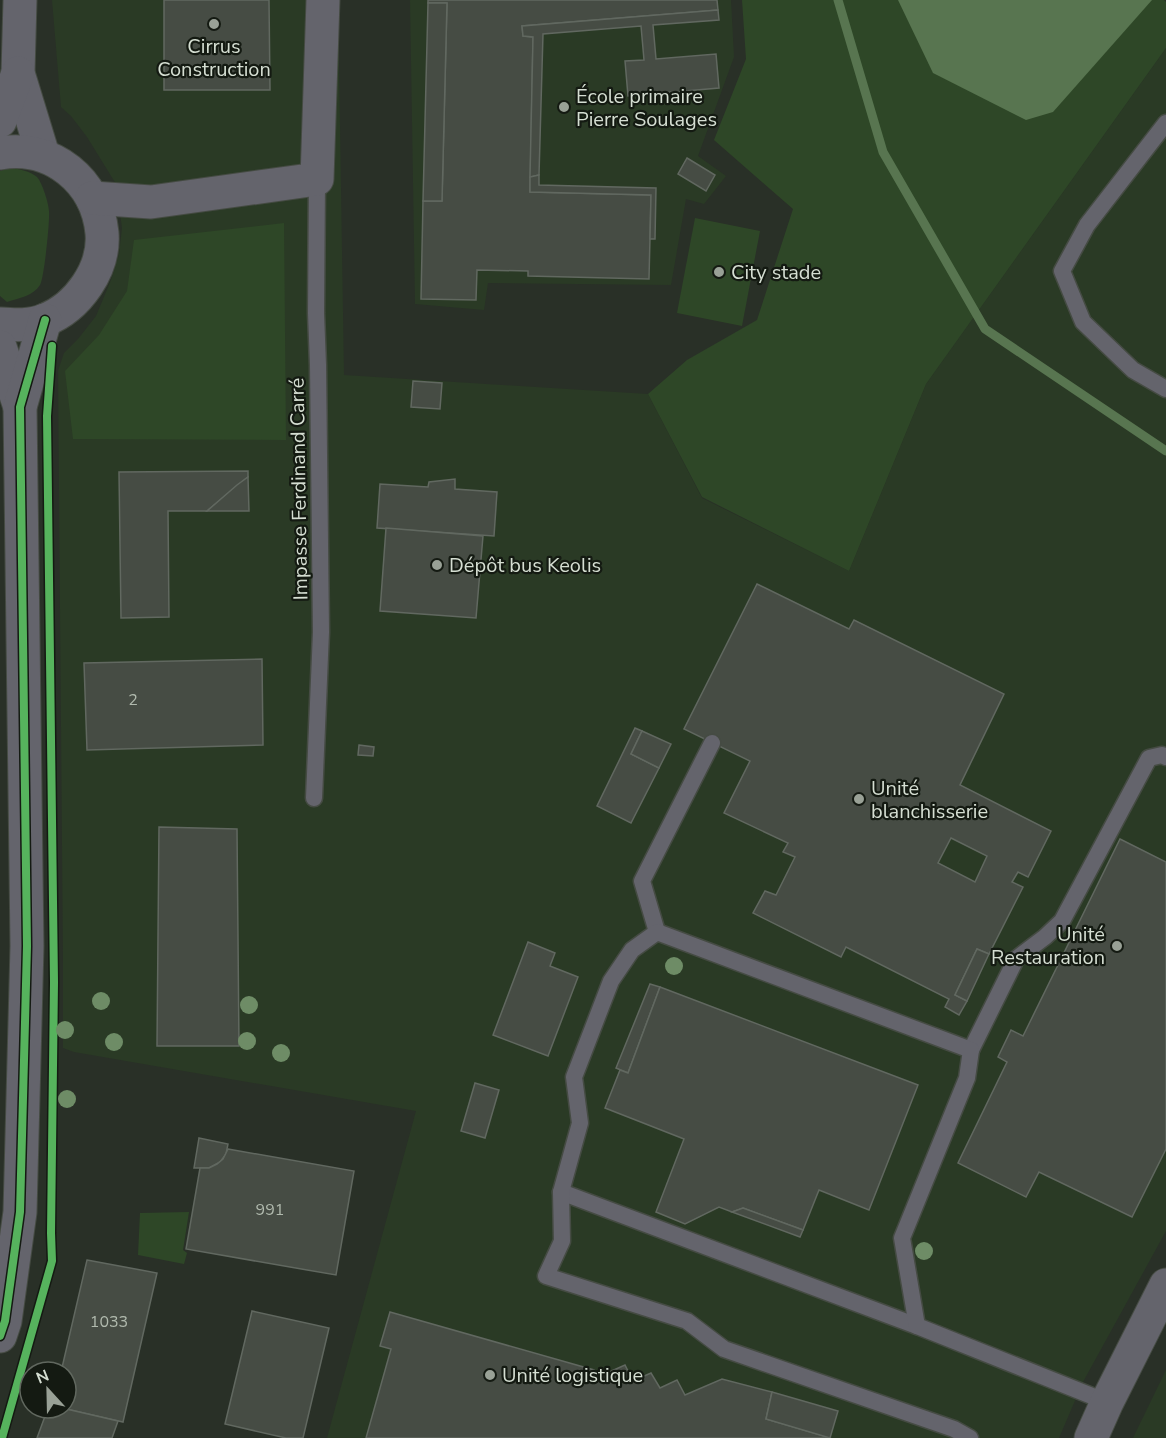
<svg xmlns="http://www.w3.org/2000/svg" width="1166" height="1438" font-family="'Nunito Sans',sans-serif">
<style>
.built{fill:#2a3a25}
.green{fill:#2e4727}
.water{fill:#587550}
.lines{fill:none;stroke-linecap:round;stroke-linejoin:round}
.stream{stroke:#587550;stroke-width:9}
.building{fill:#464c44;stroke:#616860;stroke-width:1.5;fill-rule:evenodd}
.service-casing{stroke:#454b43;stroke-width:19}
.minor-casing{stroke:#454b43;stroke-width:35}
.service{stroke:#64646c;stroke-width:16}
.minor{stroke:#64646c;stroke-width:33}
.cycleway-casing{stroke:#141a12;stroke-width:11}
.cycleway{stroke:#56b35d;stroke-width:8}
.tree{fill:#6e8c66}
.poi-dot{fill:#99a196;stroke:#141a12;stroke-width:2}
.labels{text-anchor:middle;dominant-baseline:central;stroke-width:4.5;stroke-linejoin:round;paint-order:stroke}
.number-label{font-size:16px;fill:#b1baae}
.poi-label{font-size:20px;fill:#d5ded2;stroke:#141a12;text-anchor:start}
.street-label{font-size:20px;fill:#d5ded2;stroke:#141a12}
</style>
<rect width="100%" height="100%" fill="#293027"/>
<g class="built">
<path d="M52 0H338L344 375 648 394 702 498 849 571 926 384 1166 48V1231L1083 1382 1059 1438H327L416 1111 74 1052 63 1048V963L58 371 64 353 78 339 96 316 111 280 119 254 122 228 116 184 87 137 71 116 61 107Z"/>
<path d="M410 0H731L734 57 698 156 726 176 704 204 686 199 671 285 488 283 484 310 415 304Z"/>
<path d="M1166 1370V1438H1133Z"/>
</g>
<g class="green">
<path d="M742 0H1164L1166 2V48L926 384 849 571 702 497 648 394 687 360 757 320 793 209 714 140 746 59Z"/>
<path d="M11 168C19 169 30 171 37 177 42 182 49 204 49 211 50 221 44 279 40 285 33 296 19 298 7 302L0 296V171Z"/>
<path d="M695 218 760 231 742 326 677 313Z"/>
<path d="M284 223 286 440 73 439 65 371 99 335 127 291 134 240Z"/>
<path d="M189 1212 183 1250 187 1253 184 1264 138 1255 140 1213Z"/>
</g>
<path class="water" d="M898 0H1152L1053 112 1026 120 933 73Z"/>
<g class="lines">
<path class="stream" d="M838 0 883 152 985 329 1166 451"/>
</g>
<g class="building">
<path d="M164 0H269L270 90H164Z"/>
<path d="M428 0H717L718 10 522 26 523 36 533 37 530 192 651 195 649 279 528 276V271L477 270 476 300 421 299 423 201H442L447 3H428Z"/>
<path d="M428 3H447L442 201H423Z"/>
<path d="M718 10 719 20 653 25 656 59 716 54 719 88 628 96 625 61 644 60 641 26 543 34 539 175 530 177 533 37 523 36 522 26Z"/>
<path d="M687 158 715 175 706 191 678 174Z"/>
<path d="M539 175V185L656 188 655 239H650L651 195 530 192V177Z"/>
<path d="M413 381 442 383 440 409 411 407Z"/>
<path d="M248 471V477L207 511H168L169 617 121 618 119 472Z"/>
<path d="M248 477 249 511H207L237 485Z"/>
<path d="M455 479V489L497 492 494 536 377 528 380 484 428 487 429 482Z"/>
<path d="M386 528 483 536 476 618 380 611Z"/>
<path d="M757 584 849 629 854 620 1004 694 960 785 1051 831 1028 877 1018 872 1012 882 1023 887 989 954 977 949 955 995 967 1001 959 1015 945 1007 949 999 846 947 841 957 753 913 765 891 776 895 795 857 783 852 788 843 724 813 750 761 684 729ZM951 838 987 856 975 882 938 863Z"/>
<path d="M262 659 263 745 87 750 84 663Z"/>
<path d="M635 728 642 731 631 754 659 768 631 823 597 806Z"/>
<path d="M642 731 671 744 659 768 631 754Z"/>
<path d="M359 745 374 747 373 756 358 755Z"/>
<path d="M159 827 237 829 239 1046H157Z"/>
<path d="M1120 839 1166 862V1149L1132 1217 1039 1172 1026 1197 958 1163 1007 1062 998 1057 1011 1030 1023 1036Z"/>
<path d="M528 942 555 953 550 966 578 977 548 1056 493 1035Z"/>
<path d="M977 949 989 954 967 1001 955 995Z"/>
<path d="M650 984 660 987 628 1073 616 1068Z"/>
<path d="M660 987 918 1085 869 1210 819 1190 803 1230 743 1208 732 1212 719 1207 685 1224 656 1212 684 1139 605 1108 620 1070 628 1073Z"/>
<path d="M475 1083 499 1090 485 1138 461 1131Z"/>
<path d="M199 1138 228 1144 226 1154 220 1162 209 1168H194Z"/>
<path d="M228 1149 354 1171 336 1275 186 1249 200 1168H209L217 1164 223 1159Z"/>
<path d="M743 1208 803 1230 800 1237 732 1212Z"/>
<path d="M87 1260 157 1273 123 1422 62 1408H66V1372H61Z"/>
<path d="M252 1311 329 1328 303 1438H286L225 1424Z"/>
<path d="M390 1312 594 1370 598 1377 625 1365 633 1381 651 1373 660 1388 677 1380 685 1395 722 1379 772 1392 766 1419 831 1438H366L391 1349 380 1346Z"/>
<path d="M772 1392 838 1411 830 1438 766 1419Z"/>
<path d="M48 1408H62L118 1421 112 1438H37Z"/>
</g>
<g class="lines">
<defs>
<g id="service">
<path d="M1166 123 1087 225 1062 271 1083 322 1133 370 1166 389"/>
<path d="M314 798 321 632 318 365 316 313 317 179"/>
<path d="M657 932 642 881 712 743"/>
<path d="M971 1050 1016 959 1045 937 1062 921 1149 758 1162 755 1166 757"/>
<path d="M561 1192 917 1326"/>
<path d="M970 1438 954 1429 724 1349 687 1321 546 1276 562 1241 561 1192 580 1123 574 1077 611 981 632 950 657 932 971 1050 967 1078 902 1238 917 1326 1107 1402"/>
</g>
<g id="minor">
<path d="M20 0 18 73 43 155"/>
<path d="M0 121 18 73"/>
<path d="M0 153C52 144 97 181 102 233 105 269 78 307 45 320 31 326 15 325 0 324"/>
<path d="M92 198 151 202 317 179 323 0"/>
<path d="M0 347 20 407"/>
<path d="M0 1336 5 1321 20 1212 27 946 20 407 45 320"/>
<path d="M1091 1438 1107 1402 1166 1285"/>
</g>
</defs>
<use href="#service" class="service-casing"/>
<use href="#minor" class="minor-casing"/>
<use href="#service" class="service"/>
<use href="#minor" class="minor"/>
<defs>
<g id="cycleway">
<path d="M0 1336 5 1321 20 1212 27 946 20 407 45 320"/>
<path d="M2 1438 52 1261 51 1233 54 982 47 416 52 346"/>
</g>
</defs>
<use href="#cycleway" class="cycleway-casing"/>
<use href="#cycleway" class="cycleway"/>
</g>
<g class="tree">
<circle cx="674" cy="966" r="9"/>
<circle cx="101" cy="1001" r="9"/>
<circle cx="249" cy="1005" r="9"/>
<circle cx="65" cy="1030" r="9"/>
<circle cx="247" cy="1041" r="9"/>
<circle cx="114" cy="1042" r="9"/>
<circle cx="281" cy="1053" r="9"/>
<circle cx="67" cy="1099" r="9"/>
<circle cx="924" cy="1251" r="9"/>
</g>
<g class="poi-dot">
<circle cx="214" cy="24" r="6"/>
<circle cx="564" cy="107" r="6"/>
<circle cx="719" cy="272" r="6"/>
<circle cx="437" cy="565" r="6"/>
<circle cx="859" cy="799" r="6"/>
<circle cx="1117" cy="946" r="6"/>
<circle cx="490" cy="1375" r="6"/>
</g>
<g class="labels">
<g class="number-label">
<text x="133" y="700">2</text>
<text x="270" y="1210">991</text>
<text x="109" y="1322">1033</text>
</g>
<g class="poi-label">
<text x="214" y="46" text-anchor="middle">Cirrus<tspan x="214" dy="23">Construction</tspan></text>
<text x="576" y="96">École primaire<tspan x="576" dy="23">Pierre Soulages</tspan></text>
<text x="731" y="272">City stade</text>
<text x="449" y="565">Dépôt bus Keolis</text>
<text x="871" y="788">Unité<tspan x="871" dy="23">blanchisserie</tspan></text>
<text x="1105" y="934" text-anchor="end">Unité<tspan x="1105" dy="23">Restauration</tspan></text>
<text x="502" y="1375">Unité logistique</text>
</g>
<g class="street-label">
<text transform="translate(299 489) rotate(-91)">Impasse Ferdinand Carré</text>
</g>
</g>
<g transform="translate(48 1390) rotate(338)"><circle r="28" fill="#141a12" stroke="#61685f" stroke-width="1.5"/>
<path d="M0-4.5L10 22L0 15L-10 22Z" fill="#99a196"/>
<text y="-9" font-size="16" font-weight="bold" text-anchor="middle" fill="#d5ded2">N</text>
</g>
</svg>
